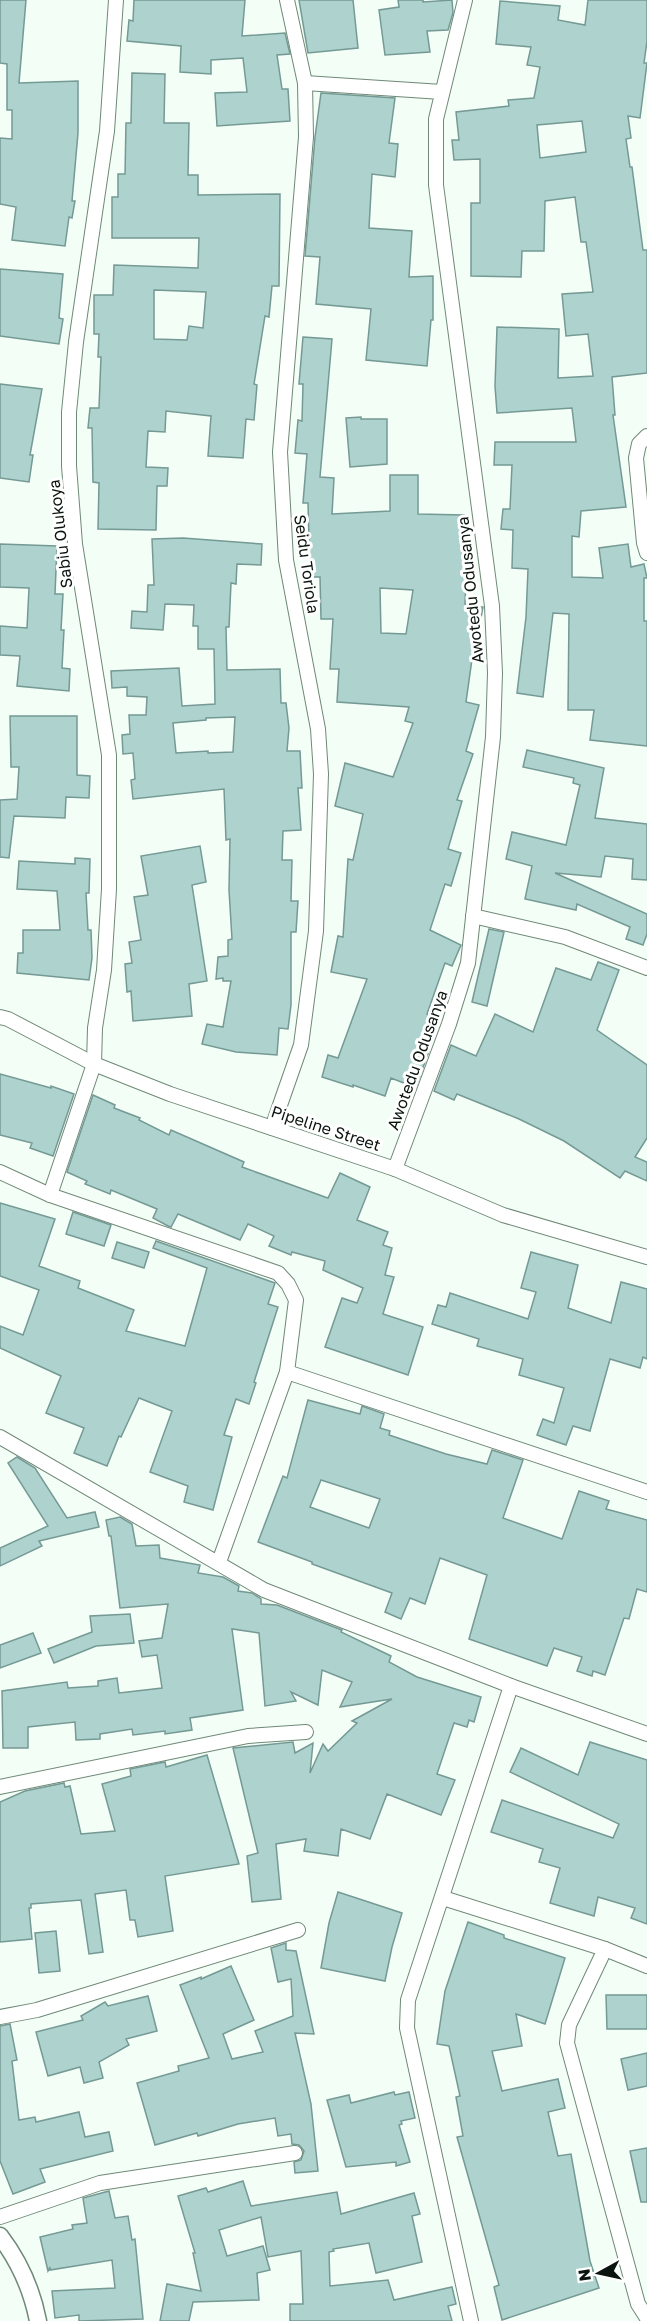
<svg xmlns="http://www.w3.org/2000/svg" width="647" height="2321" font-family="'Golos Text',sans-serif">
<style>
.building{fill:#aed3ce;stroke:#759994;stroke-width:1.5;fill-rule:evenodd}
.lines{fill:none;stroke-linecap:round;stroke-linejoin:round}
.minor-casing{stroke:#6f8977;stroke-width:16}
.tertiary-casing{stroke:#6f8977;stroke-width:19}
.minor{stroke:#fff;stroke-width:14}
.tertiary{stroke:#fff;stroke-width:16}
.labels{text-anchor:middle;dominant-baseline:central;stroke-width:6;stroke-linejoin:round;paint-order:stroke}
.street-label{font-size:16px;fill:#0b150f;stroke:#fff}
</style>
<rect width="100%" height="100%" fill="#f3fef6"/>
<g class="building">
<path d="M0 0H26L19 83 78 81V133L72 201H75L72 218 69 217 65 246 12 240 16 207 0 204V138L12 139V110H7V64L0 63Z"/>
<path d="M134 0H245L242 36 285 33 290 54 277 55 282 89H288L290 121 217 126 215 93 247 92 243 58 211 60V74L180 72 181 46 127 41 129 20 133 21Z"/>
<path d="M299 0H353L358 48 308 53Z"/>
<path d="M398 0H423V2L452 0 453 13 448 30 427 31 430 52 385 55 379 10 399 7Z"/>
<path d="M588 0H647V41L644 63H647L640 118 628 116 631 138 626 139 630 167H632L643 250H647V373L612 377 615 415H613L626 507 581 511 579 537 572 536V577L603 578 599 548 628 544 631 567 644 564 647 578H644V621H647V746L590 740 594 710H568L569 614 553 613 543 697 517 693 526 617 528 569 512 568 513 530 501 529 503 509H510L512 465H494L495 442H576L572 408 497 413 495 386 497 327 559 329 558 378 593 376 588 334 566 336 562 294 593 292 586 242H581L575 197 545 201 544 251H522L521 277 471 276V203H480V159L454 160 452 140H459L456 112 509 106 508 100 534 98 540 67 527 65 531 47 496 44 500 1 560 6 558 20 585 25ZM582 121 586 152 540 158 537 125Z"/>
<path d="M132 73 165 74 164 123H189L188 175H198V195L280 194 279 286H272L269 317 265 316 254 384 257 385 254 420 246 419 243 458 208 456 211 416 166 411 165 432 148 431 146 467 168 468 167 486H157L156 530 98 529 99 483 93 482 92 428H88L90 408H99L101 357H98L99 334H94V295H113L114 265 198 268 199 238H112V197H118V174H125L126 123H131ZM154 290 206 292 203 328 189 326 187 340 154 339Z"/>
<path d="M321 93 395 98 389 143 398 144 395 177 372 174 369 228 412 231 409 277 433 276V320H431L427 366 366 360 371 309 316 304 320 257 305 256 315 137Z"/>
<path d="M0 269 63 274 59 318 63 319 59 344 0 336Z"/>
<path d="M303 337 332 339 320 477 334 478 332 514 390 511V475H418V514L464 515 462 557 467 558 465 604 483 607 477 639 475 638 466 702 479 705 466 751 473 754 457 800 462 801 448 849 461 853 451 886 445 884 430 930 461 945 452 966 445 963 427 1014 430 1015 418 1047 429 1051 417 1084 411 1081 409 1085 391 1078 385 1096 353 1085V1087L322 1077 328 1055 338 1058 367 979 331 972 338 936 343 937 348 859 353 860 363 814 335 806 345 763 393 777 413 723 405 721 409 707 337 702 339 669H330L333 619H321L320 577H310L308 503H303L307 454 295 453 298 420 302 421 303 384H299ZM380 588 413 590 406 634 381 633Z"/>
<path d="M0 384 42 389 30 455H33L29 482 0 478Z"/>
<path d="M361 417V419H387V464L350 467 346 418Z"/>
<path d="M183 538 262 544 261 565 237 564 236 584 231 583 229 627H226L227 670 280 669 281 703H286L289 728 287 751H300L302 788H298L301 830 283 831 282 860H292L291 901H298L296 932H291V1005L288 1029 279 1028 277 1055 236 1052 202 1044 207 1024 223 1027 231 981H223V978L216 979 218 957 228 956V940L232 939 229 890 230 839 226 840 224 789 133 799 131 780 135 779 133 753 123 754 122 735 130 734 129 715H146L147 697 127 696V687L112 688 111 671 179 668 182 706 215 704 214 649H198V626H193L194 605 165 604 163 630 131 628 132 611 147 612 148 585H154L152 539ZM235 717 233 752 208 753V751L176 753 173 723 206 720V718Z"/>
<path d="M0 544 57 546 55 594H63L61 630H64L62 668 70 669 69 691 17 686 20 656 0 655V626L27 628 29 588 0 587Z"/>
<path d="M10 716H77V775L90 776 89 798 66 797 65 818 14 816 9 858 0 857V800L17 799 19 767H11Z"/>
<path d="M527 750 604 768 595 818 647 824V880L632 879 633 859 605 856 601 877 555 873 647 914V934L643 945 626 939 630 927 577 904 576 910 525 899 532 866 506 859 512 832 566 845 580 785 573 783 574 778 523 767Z"/>
<path d="M200 846 206 882 192 885 207 981 189 984 192 1016 133 1021 131 991 127 992 125 964 132 963 129 942 141 940 134 897 148 895 141 856Z"/>
<path d="M75 858 90 859 89 893H86L88 930H91L92 958 89 980 17 973 18 953H23V930H60L57 891 17 889 19 861 75 864Z"/>
<path d="M489 929 504 932 487 1006 472 1002Z"/>
<path d="M598 962 619 970 597 1030 647 1065V1138L635 1157 647 1162V1181L625 1171 620 1178 564 1141 519 1119 457 1094 454 1100 434 1091 451 1045 476 1056 495 1014 533 1032 556 968 591 980Z"/>
<path d="M0 1074 51 1088V1086L74 1094 53 1156 30 1148 32 1143 0 1135Z"/>
<path d="M93 1095 115 1105 114 1108 140 1118 139 1120 169 1135 171 1130 244 1162 242 1167 325 1197 328 1198 340 1173 370 1187 357 1220 388 1232 383 1245 392 1248 385 1275 394 1277 383 1314 423 1327 408 1375 325 1347 342 1298 357 1303 363 1288 323 1270 325 1261 292 1252 291 1255 269 1246 274 1236 248 1224 240 1240 178 1214 171 1227 168 1226 153 1218 157 1209 111 1190 110 1194 85 1184 87 1181 67 1172Z"/>
<path d="M0 1203 55 1219 39 1266 80 1281 78 1288 134 1310 126 1331 185 1346 207 1268 153 1248 156 1241 275 1283 268 1304 278 1307 254 1382 256 1383 249 1404 236 1399 224 1435 232 1437 213 1510 184 1502 188 1486 150 1472 172 1411 139 1398 121 1437 119 1436 107 1466 74 1453 84 1428 46 1413 61 1376 0 1348V1326L23 1335 39 1290 0 1276Z"/>
<path d="M73 1212 111 1225 104 1246 66 1234Z"/>
<path d="M117 1242 149 1252 144 1268 112 1258Z"/>
<path d="M531 1252 578 1265 568 1308 611 1323 621 1282 647 1289V1359L643 1357 640 1368 610 1359 590 1431 573 1426 566 1445 537 1435 543 1419 554 1423 564 1388 519 1375 523 1359 477 1346 479 1339 432 1324 438 1305 446 1307 450 1293 528 1319 536 1292 521 1288Z"/>
<path d="M308 1400 360 1414 362 1406 384 1414 380 1428 390 1431 389 1435 446 1454 487 1464 492 1450 523 1460 503 1518 562 1539 579 1491 609 1501 606 1509 647 1520V1592L637 1589 629 1619 624 1618 605 1675 593 1671 592 1676 577 1671 582 1657 554 1648 547 1666 469 1639 487 1575 440 1558 425 1604 410 1598 401 1619 385 1612 392 1593 312 1564V1562L258 1542 283 1476 287 1478ZM321 1480 380 1499 369 1528 310 1507Z"/>
<path d="M17 1457 35 1468 67 1518 95 1512 99 1527 39 1541 42 1546 0 1566V1548L48 1526 8 1463Z"/>
<path d="M120 1517 132 1524 136 1546 159 1545 160 1558 200 1565 198 1573 223 1577 239 1586 238 1591 252 1593 261 1599V1604L277 1605 342 1630 341 1632 391 1656 389 1662 417 1677 481 1697 474 1722 469 1720 467 1727 454 1723 437 1774 455 1780 441 1815 387 1794 370 1839 341 1829 338 1856 304 1851 306 1839 276 1844 281 1899 252 1902 247 1856 258 1853 233 1748 293 1742 295 1753 313 1743 310 1773 323 1744 328 1751 357 1723 352 1721 392 1699 340 1707 352 1682 322 1670 318 1705 291 1692 296 1701 265 1706 259 1633 232 1629 243 1710 190 1718 192 1730 165 1734V1731L133 1735 132 1729 100 1734V1739L76 1740 75 1722 28 1727V1748H3L2 1691 67 1682 68 1688 98 1686V1681L117 1678 119 1693 162 1688 157 1655 142 1657 139 1641 162 1638 168 1604 120 1608 111 1536H109L106 1520Z"/>
<path d="M130 1614 134 1643 96 1646 54 1663 48 1649 92 1632 90 1616Z"/>
<path d="M33 1633 41 1653 0 1668V1645Z"/>
<path d="M590 1742 647 1760V1924L631 1918 635 1908 598 1897 594 1916 550 1903 560 1868 539 1862 543 1849 491 1832 502 1800 613 1838 619 1824 510 1772 521 1748 578 1775Z"/>
<path d="M207 1755 239 1864 165 1876 173 1931 138 1937 135 1920H130L126 1890 95 1894 103 1952 89 1954 81 1900 31 1904V1908H29L32 1939 0 1942V1802L25 1791 64 1783 65 1787 70 1786 81 1834 115 1831 102 1784 131 1776 130 1769 165 1762 166 1767Z"/>
<path d="M338 1892 402 1913 392 1947 385 1981 321 1968 329 1923Z"/>
<path d="M468 1922 504 1935V1938L565 1958 545 2024 516 2014 522 2046 492 2051 502 2091 558 2079 565 2108 548 2112 558 2156 571 2154 590 2261 599 2288 502 2320 494 2287 499 2285 457 2137 463 2136 456 2097 460 2096 449 2046 437 2044 445 1991Z"/>
<path d="M56 1931 60 1971 39 1973 35 1933Z"/>
<path d="M286 1943V1950L296 1951 314 2034 295 2033 311 2104 318 2171 295 2173 294 2162 301 2160 304 2151 299 2145 292 2144 291 2134 278 2136 275 2118 238 2124 198 2136 197 2133 155 2145 137 2083 179 2071 178 2066 209 2058 180 1985 201 1977V1979L231 1966 254 2020 223 2034 232 2059 263 2052 255 2031 293 2016 291 1979 278 1982 271 1948Z"/>
<path d="M606 1995H647V2029H607Z"/>
<path d="M148 1996 157 2031 126 2039 129 2045 99 2062 103 2078 84 2083 80 2067 48 2076 36 2032 83 2020 81 2016 105 2002 108 2006Z"/>
<path d="M10 2024 17 2060 12 2061 19 2120 35 2117 36 2122 79 2112 85 2137 109 2132 113 2151 40 2169 45 2182 13 2194 0 2161V2026Z"/>
<path d="M647 2053V2086L628 2090 621 2059Z"/>
<path d="M394 2092 395 2095 409 2092 415 2118 401 2121 402 2124 399 2125 410 2162 396 2166V2162L346 2167 327 2100 349 2095 351 2103Z"/>
<path d="M647 2148V2202H641L630 2151Z"/>
<path d="M243 2181 251 2206 337 2192 341 2214 414 2193 420 2214 412 2216 422 2262 376 2273 369 2243 333 2249 334 2251 329 2252 330 2286 388 2280 394 2300 452 2287 456 2304 448 2306 452 2321H290V2304H303L301 2251 268 2257 261 2217 219 2230 227 2256 263 2246 270 2270 257 2273 259 2300 193 2302 189 2321H160L167 2284 201 2291 193 2253H195L178 2196 206 2188 208 2192Z"/>
<path d="M109 2191 115 2218 128 2216 132 2240 135 2239 143 2319 79 2321V2315L55 2318 52 2291 115 2288 112 2260 50 2270V2267L48 2271 40 2237 73 2229 72 2225 87 2223 83 2198Z"/>
</g>
<g class="lines">
<defs>
<g id="minor">
<path d="M305 83 442 92"/>
<path d="M647 436 639 444 636 458 644 543 647 553"/>
<path d="M473 916 565 937 647 968"/>
<path d="M0 1017 8 1019 94 1064 170 1094 395 1169 503 1215 647 1257"/>
<path d="M272 1128 301 1045 316 931 321 774 318 729 286 560 280 452 306 137 305 83 287 0"/>
<path d="M395 1169 449 1024 468 963 493 737 495 673 492 606 436 185V119L465 0"/>
<path d="M0 1172 50 1195 278 1273 288 1284 296 1300 287 1372 219 1562"/>
<path d="M50 1195 94 1064 95 1028 104 970 109 889V755L75 544 69 466V412L76 342 107 131 116 0"/>
<path d="M287 1372 647 1492"/>
<path d="M0 1437 264 1590 511 1686 647 1734"/>
<path d="M0 1787 248 1736 306 1732"/>
<path d="M443 1898 605 1949 647 1966"/>
<path d="M605 1949 569 2025 567 2043 638 2304 647 2318"/>
<path d="M0 2017 37 2010 298 1930"/>
<path d="M0 2217 100 2183 295 2153"/>
<path d="M471 2321 407 2028 408 2000 511 1686"/>
</g>
<path id="tertiary" d="M0 2236C19 2261 32 2290 38 2321"/>
</defs>
<use href="#minor" class="minor-casing"/>
<use href="#tertiary" class="tertiary-casing"/>
<use href="#minor" class="minor"/>
<use href="#tertiary" class="tertiary"/>
</g>
<g class="labels">
<g class="street-label">
<text transform="translate(60 534) rotate(-97)">Sabiu Olukoya</text>
<text transform="translate(307 564) rotate(82)">Seidu Toriola</text>
<text transform="translate(470 590) rotate(-96)">Awotedu Odusanya</text>
<text transform="translate(417 1060) rotate(-70)">Awotedu Odusanya</text>
<text transform="translate(326 1128) rotate(18)">Pipeline Street</text>
</g>
</g>
<g transform="translate(599 2273) rotate(262)" stroke="#ffffff" stroke-width="4.5" paint-order="stroke">
<path d="M0-4.5L10 22L0 15L-10 22Z" fill="#0b150f"/>
<text y="-9" font-size="16" font-weight="bold" text-anchor="middle" fill="#0b150f">N</text>
</g>
</svg>
